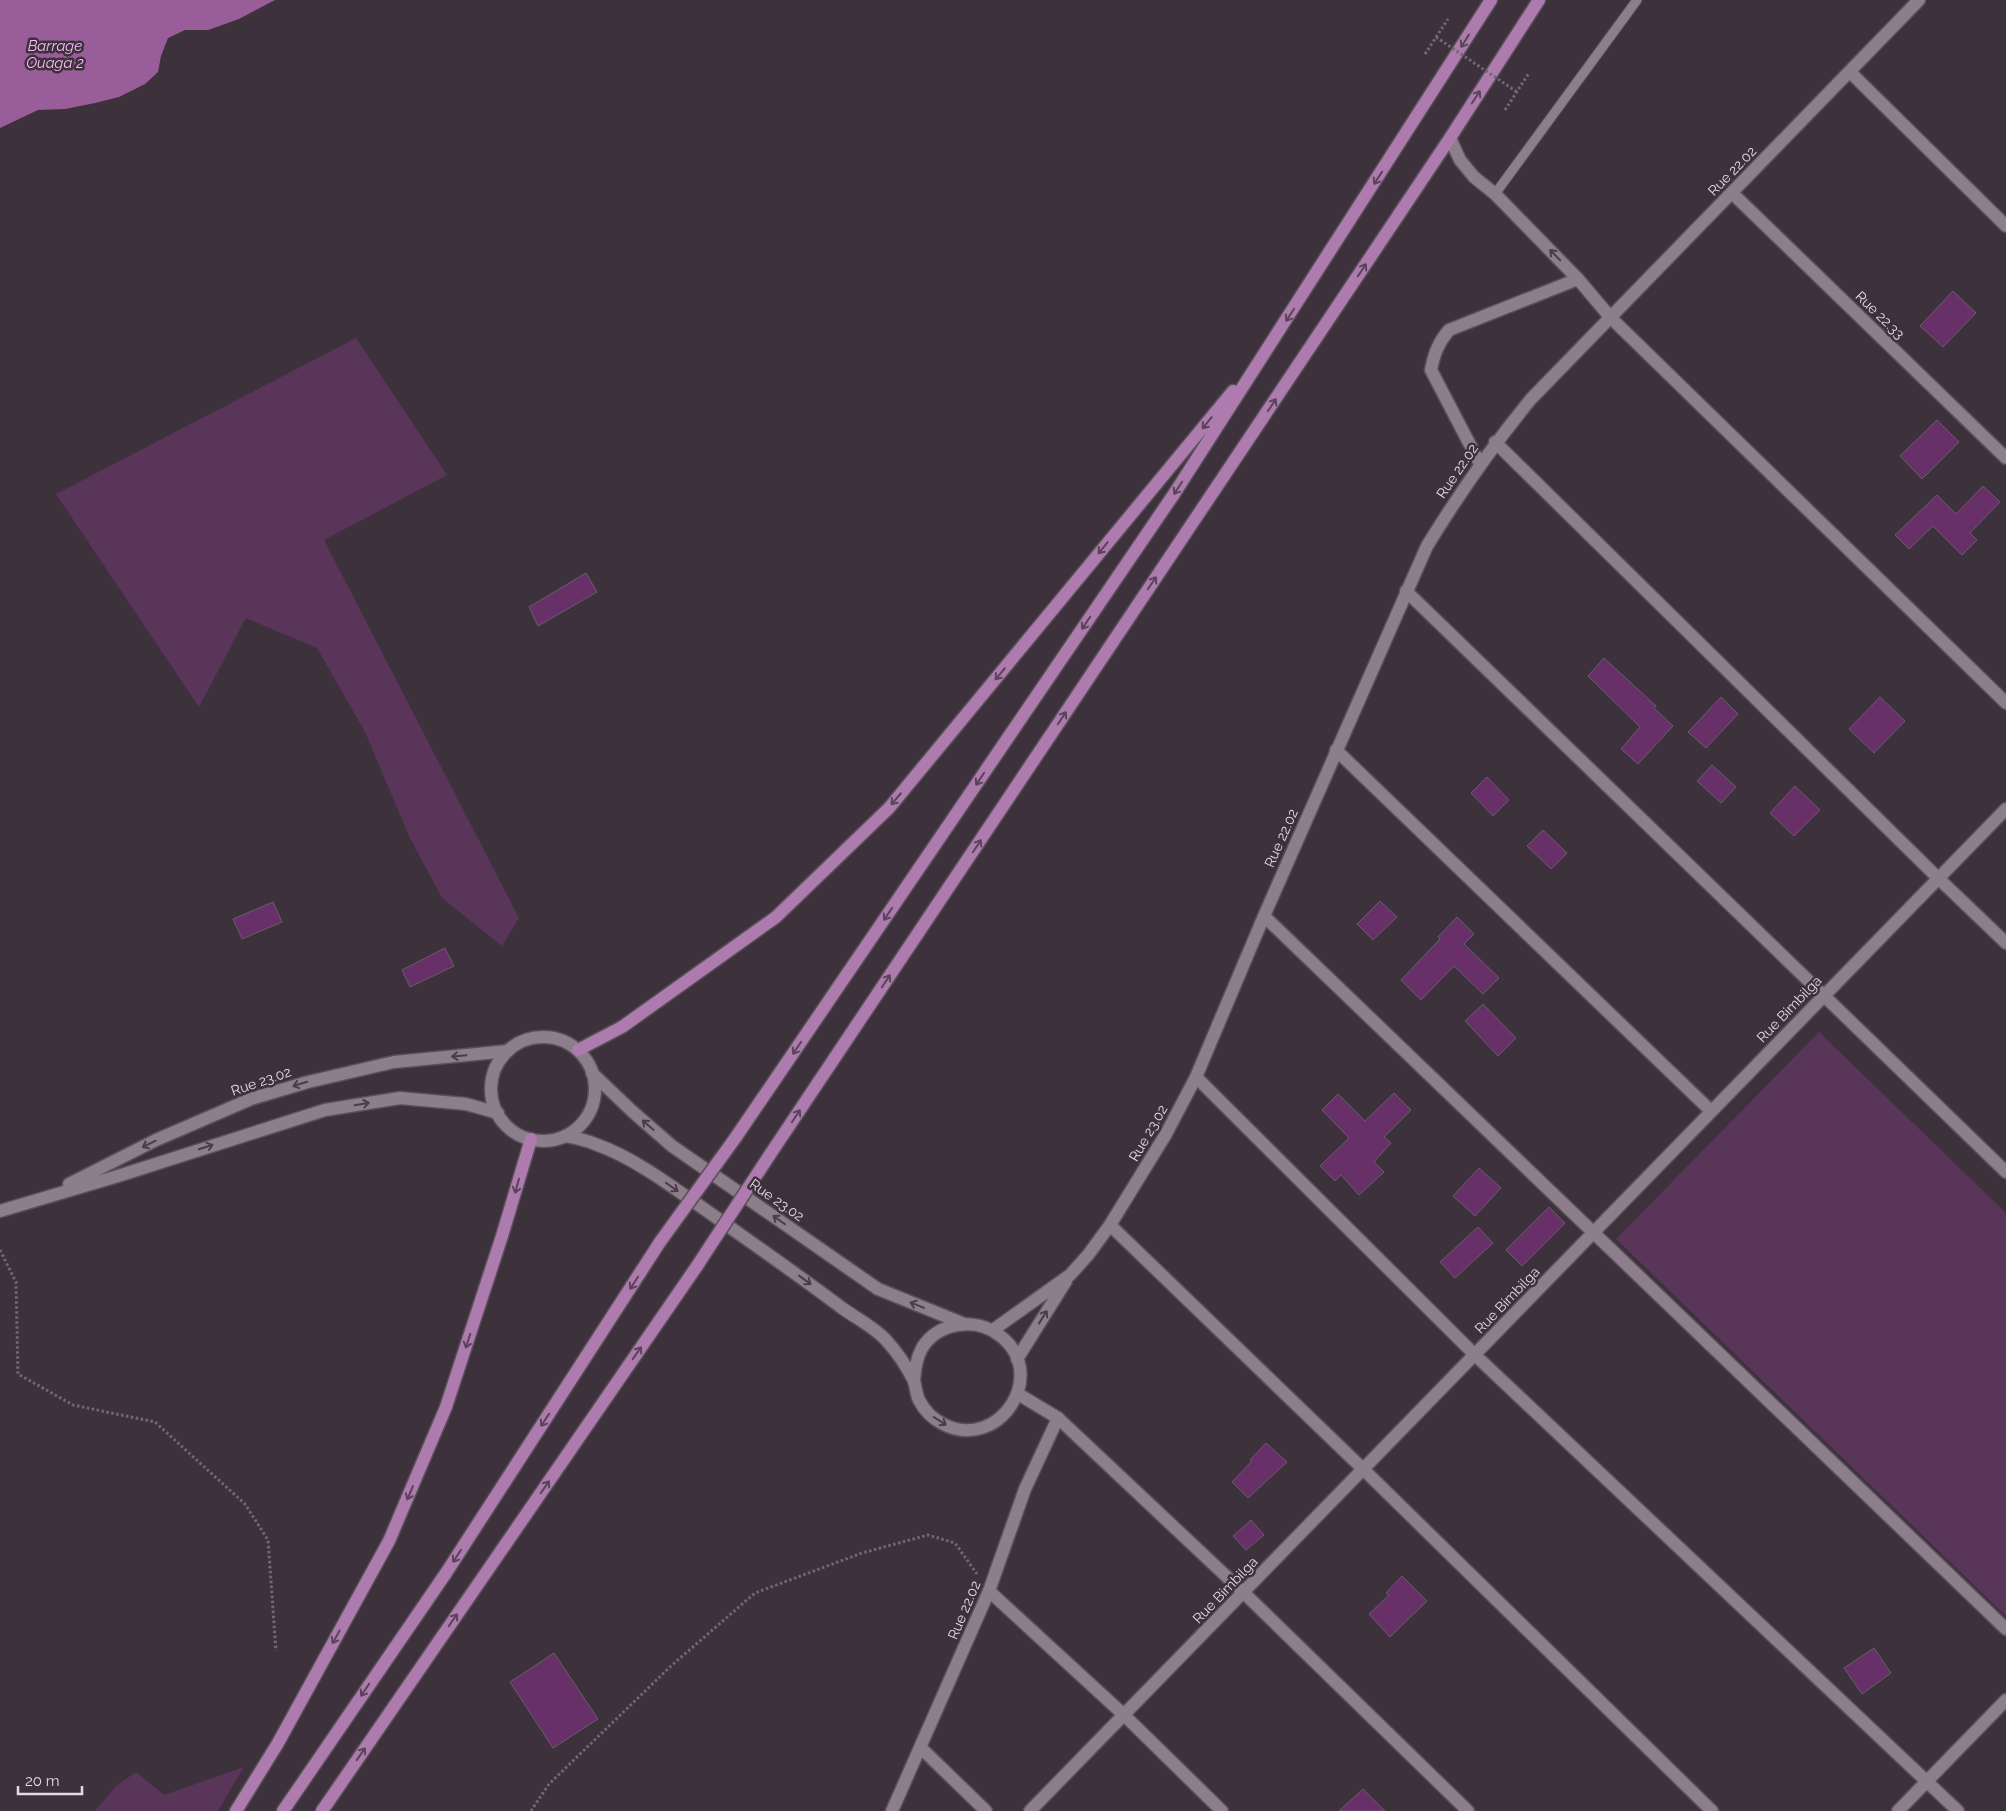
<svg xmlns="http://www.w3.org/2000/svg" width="2006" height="1811" font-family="Raleway,sans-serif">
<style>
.green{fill:#5a355a}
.water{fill:#995e9a}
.building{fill:#683069;stroke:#695d69}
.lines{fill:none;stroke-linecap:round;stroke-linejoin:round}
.lane-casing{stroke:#584f58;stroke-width:11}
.street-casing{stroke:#584f58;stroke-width:15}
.secondary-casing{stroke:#584f58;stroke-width:15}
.primary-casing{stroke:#584f58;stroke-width:15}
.path{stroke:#726871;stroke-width:3;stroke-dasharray:2.5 2.5;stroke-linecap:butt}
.lane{stroke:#8c7e8b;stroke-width:9}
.street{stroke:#8c7e8b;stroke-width:12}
.secondary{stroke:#8c7e8b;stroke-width:12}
.primary{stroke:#ae7bae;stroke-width:12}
.primary-bridge-casing{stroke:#584f58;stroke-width:15;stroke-linecap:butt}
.path-bridge{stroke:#726871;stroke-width:3;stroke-dasharray:2.5 2.5;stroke-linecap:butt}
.primary-bridge{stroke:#ae7bae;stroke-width:12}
.oneway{stroke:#594458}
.oneway2{stroke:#493d48}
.labels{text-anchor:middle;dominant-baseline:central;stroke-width:5;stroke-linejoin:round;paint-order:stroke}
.street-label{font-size:14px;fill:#e2dbe2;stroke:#3d313c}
.water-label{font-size:15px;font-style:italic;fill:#fcbafb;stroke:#3d313c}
</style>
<rect width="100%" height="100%" fill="#3d313c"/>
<g class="green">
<path d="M356 338 447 475 324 540 519 918 502 946 442 898 410 838 365 732 317 648 246 618 199 707 56 494Z"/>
<path d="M1819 1032 2006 1213V1616L1616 1239Z"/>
<path d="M244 1767 218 1811H95L116 1786 136 1772 164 1795Z"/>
</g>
<path class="water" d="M0 0H275L239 19 208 30H185L168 38 161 56 158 72 145 84 119 97 95 103 65 109 38 110 0 128Z"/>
<g class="building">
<path d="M1953 291 1976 313 1943 347 1920 326Z"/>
<path d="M1937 420 1959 442 1922 479 1900 456Z"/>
<path d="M1983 486 2000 502 1970 533 1977 540 1962 555 1933 526 1909 549 1895 535 1937 495 1956 514Z"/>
<path d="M586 573 597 592 538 626 529 607Z"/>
<path d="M1604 658 1656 706 1654 708 1673 726 1638 764 1621 749 1640 727 1588 676Z"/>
<path d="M1721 697 1738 714 1706 748 1688 732Z"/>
<path d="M1880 697 1905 721 1874 753 1849 729Z"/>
<path d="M1712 765 1736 787 1721 803 1697 781Z"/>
<path d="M1487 777 1509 800 1493 816 1471 793Z"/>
<path d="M1795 786 1820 810 1794 836 1770 813Z"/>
<path d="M1543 830 1567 853 1551 869 1527 846Z"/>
<path d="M1380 901 1397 917 1373 940 1357 924Z"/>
<path d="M273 902 282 922 242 939 233 919Z"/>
<path d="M1457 917 1474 934 1464 944 1499 978 1483 994 1454 966 1421 1000 1401 980 1440 939 1438 937Z"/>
<path d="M445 948 454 966 410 987 402 970Z"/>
<path d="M1483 1004 1516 1038 1498 1056 1465 1021Z"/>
<path d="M1394 1093 1411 1110 1384 1137 1391 1143 1374 1162 1384 1172 1359 1195 1341 1175 1335 1181 1320 1166 1349 1138 1322 1110 1338 1094 1365 1121Z"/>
<path d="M1479 1168 1501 1188 1475 1216 1453 1196Z"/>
<path d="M1549 1207 1565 1223 1522 1266 1506 1250Z"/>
<path d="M1478 1227 1493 1243 1455 1278 1440 1262Z"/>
<path d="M1266 1443 1287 1462 1248 1498 1232 1482 1252 1461 1250 1460Z"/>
<path d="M1251 1520 1264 1535 1246 1550 1233 1536Z"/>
<path d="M1402 1576 1427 1601 1390 1637 1369 1614 1389 1595 1386 1593Z"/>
<path d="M1874 1648 1891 1673 1862 1694 1844 1668Z"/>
<path d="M554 1653 598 1719 553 1748 510 1682Z"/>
<path d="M1363 1789 1385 1811H1339Z"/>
</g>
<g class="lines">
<defs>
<path id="lane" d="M1495 194 1637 0"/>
<g id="street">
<path d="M1850 72 2006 226"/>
<path d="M1450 138 1460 160 1474 177 1495 194 1578 279 1611 318 2006 703"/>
<path d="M1732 193 2006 458"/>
<path d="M1495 442 1938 878 2006 943"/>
<path d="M1480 464 1431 370C1434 354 1438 343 1449 330L1578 279"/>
<path d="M1406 591 2006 1172"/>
<path d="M1336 750 1711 1111"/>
<path d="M1264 916 2006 1629"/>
<path d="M1196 1077 1475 1355 1958 1811"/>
<path d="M1110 1225 1363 1469 1712 1811"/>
<path d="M1018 1394 1058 1418 1243 1592 1468 1811"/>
<path d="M989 1591 1124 1715 1222 1811"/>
<path d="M921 1748 986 1811"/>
<path d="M892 1811 989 1591 1025 1489 1058 1418"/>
<path d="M1030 1811 2006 809"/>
<path d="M1898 1811 2006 1700"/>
</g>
<g id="secondary">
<circle cx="543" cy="1089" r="52"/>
<path d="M592 1073 633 1112 672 1146 878 1289 962 1323"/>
<path d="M565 1136C575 1138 586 1140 595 1144 638 1159 679 1192 717 1218 759 1248 801 1277 842 1308 856 1318 874 1327 886 1340 896 1351 907 1367 914 1381 916 1387 916 1394 919 1400 924 1410 933 1419 943 1424 999 1453 1051 1373 999 1335 976 1317 938 1322 922 1348 916 1359 915 1370 914 1382"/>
<path d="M69 1184 156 1140 251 1099 308 1082 394 1062 508 1051"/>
<path d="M0 1211 118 1176 325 1110 400 1098 466 1104 498 1113"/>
<path d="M993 1330 1070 1275 1088 1255 1110 1225 1166 1134 1196 1077 1264 916 1427 546C1459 494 1493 445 1531 399L1919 0"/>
<path d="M1017 1359 1066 1281"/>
</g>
<g id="primary">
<path d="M578 1050 622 1027 776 917 889 808 1233 391"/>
<path d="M736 1137 1174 494 1491 0"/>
<path d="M769 1156 1450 138 1539 0"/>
<path d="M236 1811 278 1743 389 1541 446 1407 502 1236 531 1139"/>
<path d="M283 1811 446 1573 660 1242"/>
<path d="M322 1811 697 1266"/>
</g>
</defs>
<use href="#lane" class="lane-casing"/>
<use href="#street" class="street-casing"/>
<use href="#secondary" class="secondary-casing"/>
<use href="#primary" class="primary-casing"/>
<g class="path">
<path d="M1425 54 1448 19"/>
<path d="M1505 110 1529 73"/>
<path d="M0 1250 16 1282 18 1374 73 1405 155 1422 245 1504 268 1540 276 1651"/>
<path d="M531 1811 549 1784 671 1666 755 1593 862 1553 928 1535 955 1543 977 1574"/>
</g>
<use href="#lane" class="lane"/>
<use href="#street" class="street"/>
<use href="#secondary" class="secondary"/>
<use href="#primary" class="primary"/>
<defs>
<g id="primary-bridge">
<path d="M660 1242 736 1137"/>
<path d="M697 1266 769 1156"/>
</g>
</defs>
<use href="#primary-bridge" class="primary-bridge-casing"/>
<path class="path-bridge" d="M1436 37 1517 92"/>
<use href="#primary-bridge" class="primary-bridge"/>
</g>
<defs><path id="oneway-shaft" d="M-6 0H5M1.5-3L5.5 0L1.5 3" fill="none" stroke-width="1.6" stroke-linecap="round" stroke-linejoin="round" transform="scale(1.25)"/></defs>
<g class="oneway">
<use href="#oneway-shaft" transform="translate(1465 41) rotate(122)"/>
<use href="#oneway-shaft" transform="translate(1476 97) rotate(-57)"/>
<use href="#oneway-shaft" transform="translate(1378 178) rotate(123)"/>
<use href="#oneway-shaft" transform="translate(1362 270) rotate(-56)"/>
<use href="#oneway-shaft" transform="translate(1290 315) rotate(123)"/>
<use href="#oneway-shaft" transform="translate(1272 405) rotate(-56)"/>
<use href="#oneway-shaft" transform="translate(1207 423) rotate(129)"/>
<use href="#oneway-shaft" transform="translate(1178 488) rotate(123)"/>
<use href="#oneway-shaft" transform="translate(1103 548) rotate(129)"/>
<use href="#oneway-shaft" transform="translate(1152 583) rotate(-56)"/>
<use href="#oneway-shaft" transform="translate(1086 623) rotate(124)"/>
<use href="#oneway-shaft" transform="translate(1000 674) rotate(130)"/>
<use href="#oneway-shaft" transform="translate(1062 718) rotate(-56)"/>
<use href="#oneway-shaft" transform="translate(980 779) rotate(124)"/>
<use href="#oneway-shaft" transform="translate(896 799) rotate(130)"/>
<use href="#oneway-shaft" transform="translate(977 846) rotate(-56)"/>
<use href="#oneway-shaft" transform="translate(888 914) rotate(124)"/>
<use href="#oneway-shaft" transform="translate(886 981) rotate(-56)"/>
<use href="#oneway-shaft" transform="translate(797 1048) rotate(124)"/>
<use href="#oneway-shaft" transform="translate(796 1116) rotate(-56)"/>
<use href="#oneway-shaft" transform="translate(517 1186) rotate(106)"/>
<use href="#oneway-shaft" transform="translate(634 1283) rotate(123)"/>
<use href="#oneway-shaft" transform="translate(468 1341) rotate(108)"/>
<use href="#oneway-shaft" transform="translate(637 1353) rotate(-55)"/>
<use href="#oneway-shaft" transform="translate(545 1420) rotate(123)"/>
<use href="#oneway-shaft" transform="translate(545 1487) rotate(-55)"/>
<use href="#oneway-shaft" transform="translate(410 1493) rotate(113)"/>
<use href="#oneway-shaft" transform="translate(457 1556) rotate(123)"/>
<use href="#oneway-shaft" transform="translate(453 1620) rotate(-55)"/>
<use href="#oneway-shaft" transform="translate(336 1637) rotate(119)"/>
<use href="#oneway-shaft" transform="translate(365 1690) rotate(124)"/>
<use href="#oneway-shaft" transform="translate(361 1754) rotate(-55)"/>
</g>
<g class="oneway2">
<use href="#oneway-shaft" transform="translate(1555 255) rotate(-134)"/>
<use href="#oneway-shaft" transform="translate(459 1056) rotate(175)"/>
<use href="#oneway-shaft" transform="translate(300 1084) rotate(163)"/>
<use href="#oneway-shaft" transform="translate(362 1104) rotate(-9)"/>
<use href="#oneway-shaft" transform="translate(648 1125) rotate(-139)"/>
<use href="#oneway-shaft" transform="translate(149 1144) rotate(154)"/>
<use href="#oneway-shaft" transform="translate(206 1147) rotate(-18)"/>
<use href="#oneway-shaft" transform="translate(672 1187) rotate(35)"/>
<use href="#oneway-shaft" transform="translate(779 1220) rotate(-145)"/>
<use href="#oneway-shaft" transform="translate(805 1280) rotate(36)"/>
<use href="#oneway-shaft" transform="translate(917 1305) rotate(-158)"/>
<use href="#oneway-shaft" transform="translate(1043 1317) rotate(-58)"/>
<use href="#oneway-shaft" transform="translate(940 1421) rotate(32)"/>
</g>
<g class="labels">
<g class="street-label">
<text transform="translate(1732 171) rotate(-46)">Rue 22.02</text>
<text transform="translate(1880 315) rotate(44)">Rue 22.33</text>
<text transform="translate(1457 471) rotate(-56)">Rue 22.02</text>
<text transform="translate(1281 838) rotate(-66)">Rue 22.02</text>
<text transform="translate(1789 1009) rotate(-46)">Rue Bimbilga</text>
<text transform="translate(261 1081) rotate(-19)">Rue 23.02</text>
<text transform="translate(1148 1133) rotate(-60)">Rue 23.02</text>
<text transform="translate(777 1200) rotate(35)">Rue 23.02</text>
<text transform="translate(1507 1300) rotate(-46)">Rue Bimbilga</text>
<text transform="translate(1225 1590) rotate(-46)">Rue Bimbilga</text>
<text transform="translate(964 1610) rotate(-67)">Rue 22.02</text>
</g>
<g class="water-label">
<text x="55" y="46">Barrage<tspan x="55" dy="17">Ouaga 2</tspan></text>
</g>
</g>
<path d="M18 1786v8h64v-8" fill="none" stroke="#e2dbe2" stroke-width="2.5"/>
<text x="25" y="1786" font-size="15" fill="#e2dbe2" stroke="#3d313c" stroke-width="4" paint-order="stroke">20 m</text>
</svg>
